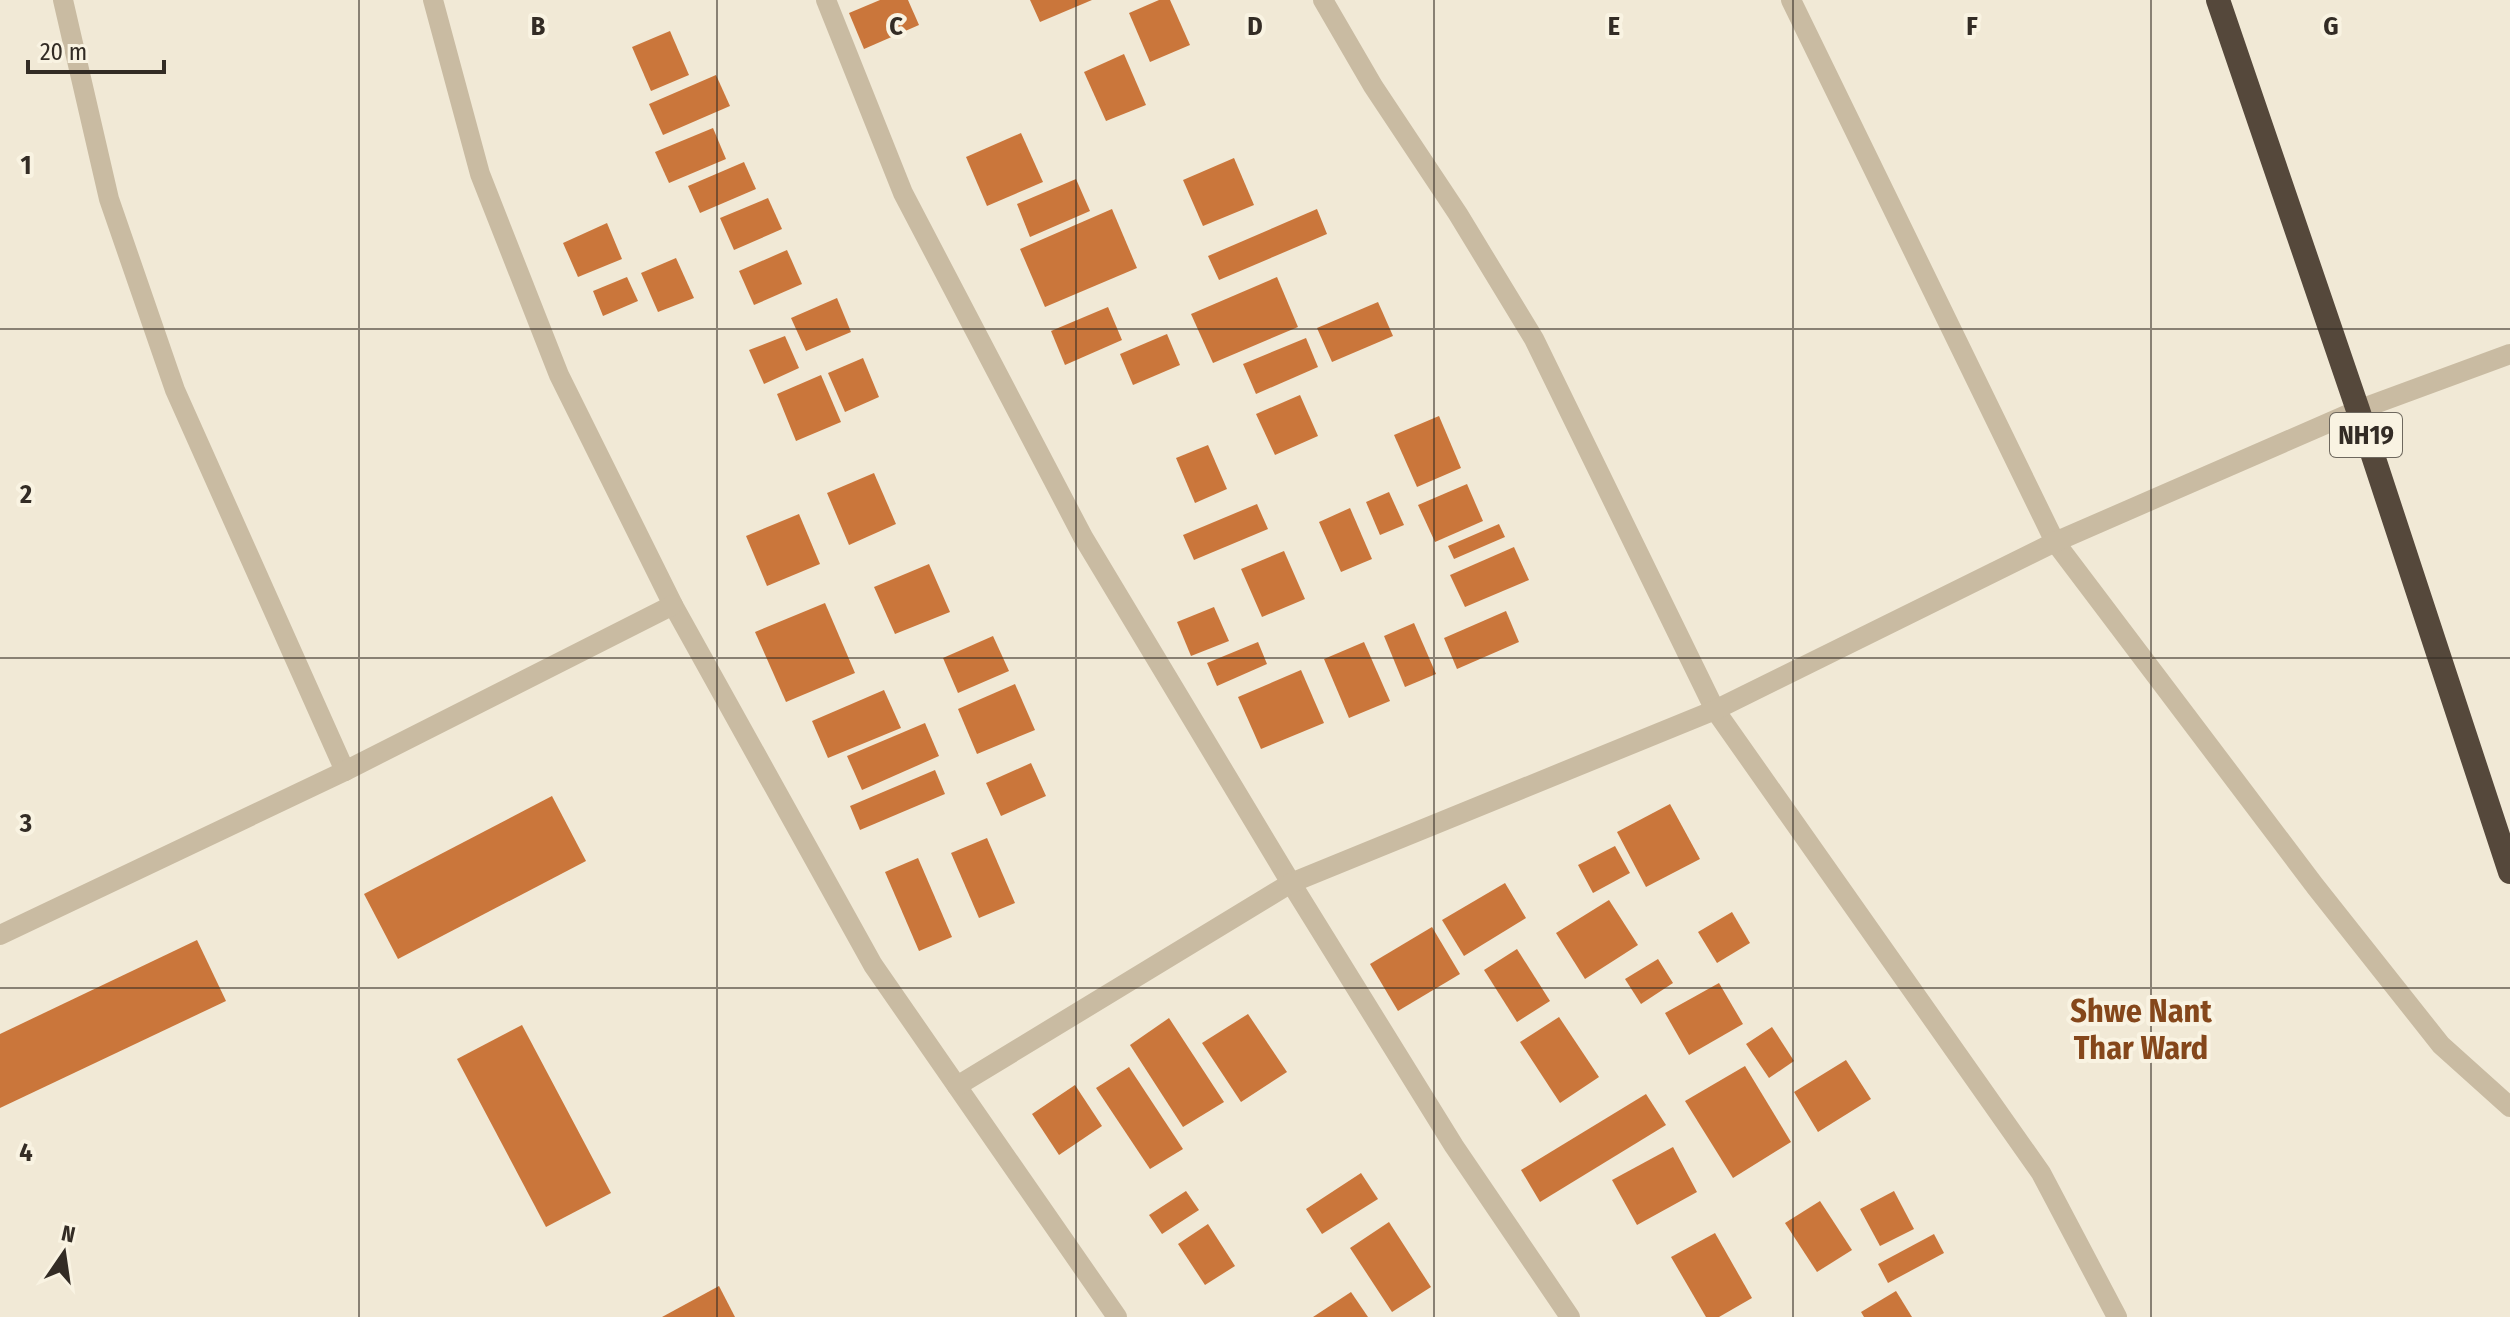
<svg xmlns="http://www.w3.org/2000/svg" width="2510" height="1317" font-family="'Fira Sans Condensed',sans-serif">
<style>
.building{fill:#ca763b}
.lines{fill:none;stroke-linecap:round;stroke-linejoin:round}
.street{stroke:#c9bba2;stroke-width:20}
.highway{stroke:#55483b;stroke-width:24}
.grid{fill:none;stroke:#332c25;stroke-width:2;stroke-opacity:0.55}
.labels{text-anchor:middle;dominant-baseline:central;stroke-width:8;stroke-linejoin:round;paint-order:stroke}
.shield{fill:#f9f3e2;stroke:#6e685e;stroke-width:2}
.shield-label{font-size:26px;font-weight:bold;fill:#332c25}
.quarter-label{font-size:32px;font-weight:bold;fill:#85471b;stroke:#f9f3e2}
.grid-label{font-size:26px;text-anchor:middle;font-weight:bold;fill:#332c25;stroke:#f9f3e2;stroke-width:8;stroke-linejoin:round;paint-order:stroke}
</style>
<rect width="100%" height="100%" fill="#f1e9d6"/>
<g class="building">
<path d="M880 0H908L919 25 864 49 849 13Z"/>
<path d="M1030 0H1092L1040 22Z"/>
<path d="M1159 0H1170L1190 45 1150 62 1129 13Z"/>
<path d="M670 31 689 75 651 91 632 47Z"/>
<path d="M1124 54 1146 105 1106 121 1084 72Z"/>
<path d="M716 75 730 106 663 135 649 104Z"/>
<path d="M713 128 726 159 669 183 655 152Z"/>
<path d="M1021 133 1043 182 987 206 966 157Z"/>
<path d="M1234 158 1254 205 1203 226 1183 180Z"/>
<path d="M744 162 756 189 700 213 688 186Z"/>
<path d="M1076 179 1090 211 1030 237 1017 204Z"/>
<path d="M768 198 782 229 734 250 720 218Z"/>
<path d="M1112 209 1137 268 1045 307 1020 249Z"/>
<path d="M1317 209 1327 234 1219 280 1208 256Z"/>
<path d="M607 223 622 259 578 277 563 243Z"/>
<path d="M787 250 802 284 754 305 739 271Z"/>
<path d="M676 258 694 298 658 312 641 273Z"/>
<path d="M627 277 638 301 603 316 593 291Z"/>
<path d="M1277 277 1298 327 1213 363 1191 314Z"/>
<path d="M837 298 851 332 806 351 791 318Z"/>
<path d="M1378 302 1393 336 1332 362 1317 328Z"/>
<path d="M1108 307 1122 340 1065 365 1051 331Z"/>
<path d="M1167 334 1180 365 1133 385 1120 354Z"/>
<path d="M785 336 799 368 764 384 749 350Z"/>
<path d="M1306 338 1318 367 1256 394 1243 364Z"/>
<path d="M863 358 879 397 845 412 828 373Z"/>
<path d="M821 375 841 422 796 441 777 394Z"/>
<path d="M1300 395 1318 436 1275 455 1256 414Z"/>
<path d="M1439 416 1461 468 1417 487 1394 435Z"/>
<path d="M1208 445 1227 489 1195 503 1176 458Z"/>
<path d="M874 473 896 524 849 545 827 493Z"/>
<path d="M1467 484 1483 521 1435 542 1418 505Z"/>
<path d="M1389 492 1404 525 1380 535 1366 502Z"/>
<path d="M1257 504 1268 529 1194 560 1183 535Z"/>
<path d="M1350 508 1372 559 1341 572 1319 522Z"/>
<path d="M799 514 820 564 767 586 746 536Z"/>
<path d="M1499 524 1505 537 1454 559 1448 546Z"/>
<path d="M1514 547 1529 580 1465 607 1450 575Z"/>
<path d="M1284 551 1305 599 1262 617 1241 569Z"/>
<path d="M929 564 950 612 895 634 874 587Z"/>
<path d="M825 603 855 673 786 702 755 632Z"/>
<path d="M1214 607 1229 641 1191 656 1177 622Z"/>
<path d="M1506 611 1519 642 1457 669 1444 638Z"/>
<path d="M1414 623 1436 674 1405 687 1384 636Z"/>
<path d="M993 636 1009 671 958 693 943 658Z"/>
<path d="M1258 642 1267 664 1217 686 1207 663Z"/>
<path d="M1364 642 1390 701 1349 718 1324 659Z"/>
<path d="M1301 670 1324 723 1261 749 1238 697Z"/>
<path d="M1015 684 1035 730 977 754 958 709Z"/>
<path d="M884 690 901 728 828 758 812 721Z"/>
<path d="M925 723 939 756 862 790 847 756Z"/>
<path d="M1031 763 1046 796 1001 816 986 783Z"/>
<path d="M935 770 945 794 860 830 850 806Z"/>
<path d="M552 796 586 861 398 959 364 894Z"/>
<path d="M1670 804 1700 859 1646 887 1617 832Z"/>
<path d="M987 838 1015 903 979 918 951 853Z"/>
<path d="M1615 846 1630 873 1593 893 1578 865Z"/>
<path d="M918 858 952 937 919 951 885 872Z"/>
<path d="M1505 883 1526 918 1464 956 1442 920Z"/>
<path d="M1609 900 1638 945 1585 979 1556 933Z"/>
<path d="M1732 912 1750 943 1717 963 1698 932Z"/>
<path d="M1432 927 1460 974 1398 1011 1370 964Z"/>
<path d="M197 940 226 1001 0 1108V1034Z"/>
<path d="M1517 949 1550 1001 1517 1022 1484 970Z"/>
<path d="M1658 959 1673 983 1641 1004 1625 979Z"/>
<path d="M1719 983 1743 1024 1689 1055 1665 1013Z"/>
<path d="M1248 1014 1287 1072 1241 1102 1202 1043Z"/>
<path d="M1559 1017 1599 1077 1560 1103 1520 1042Z"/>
<path d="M1169 1018 1224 1102 1183 1127 1130 1045Z"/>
<path d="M522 1025 611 1193 546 1227 457 1059Z"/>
<path d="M1772 1027 1794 1061 1769 1078 1746 1044Z"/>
<path d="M1846 1060 1871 1099 1818 1132 1794 1092Z"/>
<path d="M1745 1066 1791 1142 1733 1178 1685 1101Z"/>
<path d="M1129 1067 1183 1149 1150 1169 1096 1088Z"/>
<path d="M1075 1085 1102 1126 1059 1155 1032 1114Z"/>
<path d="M1646 1094 1666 1125 1540 1202 1521 1170Z"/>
<path d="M1673 1147 1697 1192 1637 1225 1612 1180Z"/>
<path d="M1361 1173 1378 1199 1322 1234 1306 1209Z"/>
<path d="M1186 1191 1199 1210 1162 1234 1149 1215Z"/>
<path d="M1894 1191 1914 1229 1880 1246 1860 1209Z"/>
<path d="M1820 1201 1852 1250 1817 1272 1785 1223Z"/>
<path d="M1389 1222 1431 1287 1392 1312 1350 1248Z"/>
<path d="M1208 1224 1235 1266 1205 1285 1178 1244Z"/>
<path d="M1715 1233 1752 1298 1719 1317H1706L1671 1257Z"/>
<path d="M1934 1234 1944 1253 1888 1283 1878 1264Z"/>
<path d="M719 1286 735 1317H662Z"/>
<path d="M1896 1291 1912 1317H1864L1861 1312Z"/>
<path d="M1351 1292 1368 1317H1313Z"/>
</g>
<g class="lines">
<g class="street">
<path d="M63 0 109 199 175 390 345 771"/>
<path d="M433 0 480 174 559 375 673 605 873 965 1117 1317"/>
<path d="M826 0 903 193 1083 537 1291 883 1454 1146 1570 1317"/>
<path d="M1323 0 1373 86 1458 214 1534 339 1715 710 2041 1173 2117 1317"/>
<path d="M1791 0 2055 542 2315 886 2441 1045 2510 1107"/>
<path d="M0 935 345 771 673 605"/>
<path d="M957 1086 1291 883 1715 710 2055 542 2358 410 2510 354"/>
</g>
<path class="highway" d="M2218 0 2358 410 2510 872"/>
</g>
<path class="grid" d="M359 0V1317M717 0V1317M1076 0V1317M1434 0V1317M1793 0V1317M2151 0V1317M0 329H2510M0 658H2510M0 988H2510"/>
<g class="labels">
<rect class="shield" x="2330" y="413" width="72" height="44" rx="6"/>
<g class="shield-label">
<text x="2366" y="435">NH19</text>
</g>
<g class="quarter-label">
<text x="2141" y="1011">Shwe Nant<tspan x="2141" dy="37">Thar Ward</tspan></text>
</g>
</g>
<g class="grid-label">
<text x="538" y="35">B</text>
<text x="896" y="35">C</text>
<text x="1255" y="35">D</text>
<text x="1614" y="35">E</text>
<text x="1972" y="35">F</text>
<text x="2331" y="35">G</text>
<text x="26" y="174">1</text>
<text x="26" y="503">2</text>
<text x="26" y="832">3</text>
<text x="26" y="1161">4</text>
</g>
<g transform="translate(64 1253) rotate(13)" stroke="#f9f3e2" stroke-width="6" paint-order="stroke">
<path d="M0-6L14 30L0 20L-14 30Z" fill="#332c25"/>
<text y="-12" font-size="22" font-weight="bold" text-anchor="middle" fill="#332c25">N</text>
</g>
<path d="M28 60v12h136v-12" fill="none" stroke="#332c25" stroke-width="4"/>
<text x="40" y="60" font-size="24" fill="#332c25" stroke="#f9f3e2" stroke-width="6" paint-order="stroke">20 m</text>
</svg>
